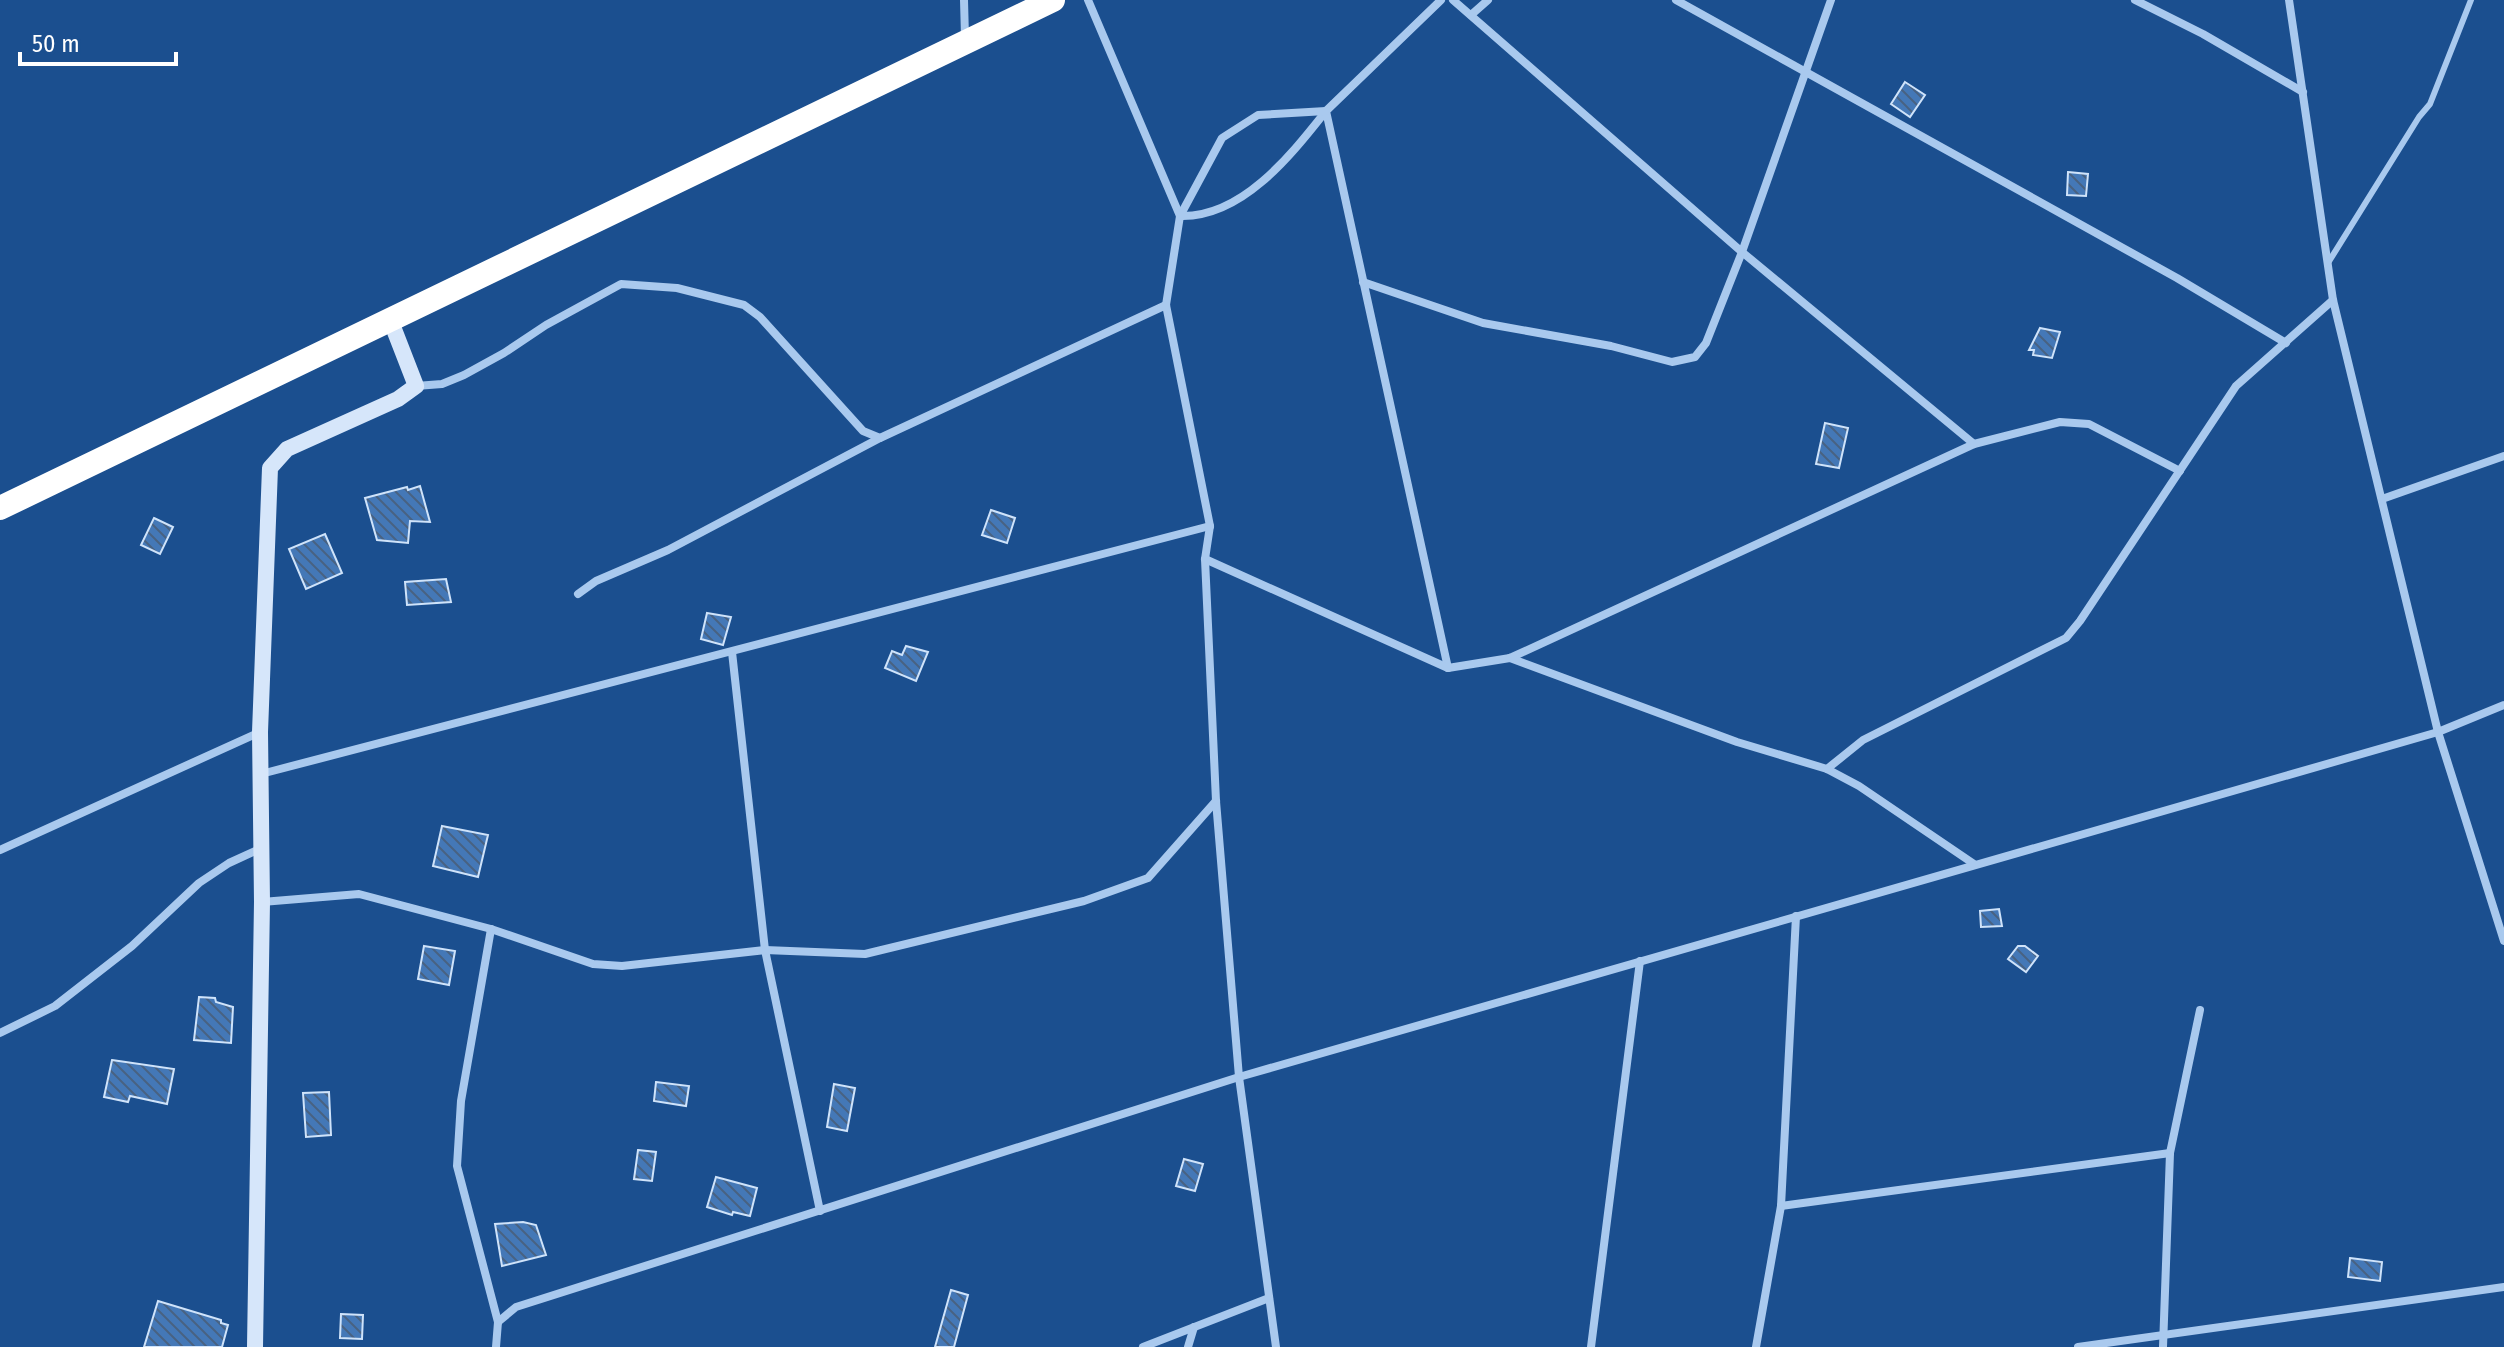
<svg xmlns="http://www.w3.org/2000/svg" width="2504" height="1347" font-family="'Fira Sans Condensed',sans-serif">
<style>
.building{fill:url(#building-back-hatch);stroke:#cfe3fa;stroke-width:2}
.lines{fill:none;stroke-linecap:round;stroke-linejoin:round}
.lane{stroke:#a9c9ee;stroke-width:6}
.street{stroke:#a9c9ee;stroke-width:8}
.secondary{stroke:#d6e6fa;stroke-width:16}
.highway{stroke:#fff;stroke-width:24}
</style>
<defs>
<pattern id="building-back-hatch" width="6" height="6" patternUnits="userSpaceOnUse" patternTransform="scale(2)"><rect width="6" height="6" fill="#4478b7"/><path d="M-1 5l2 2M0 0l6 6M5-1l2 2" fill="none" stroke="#486282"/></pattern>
</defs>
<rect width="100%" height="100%" fill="#1b4f8f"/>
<g class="building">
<path d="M1905 82 1925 95 1910 117 1891 104Z"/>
<path d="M2068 172 2088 174 2086 196 2067 195Z"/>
<path d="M2040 328 2060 332 2052 358 2033 355 2034 350H2029Z"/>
<path d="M1825 423 1848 428 1839 468 1816 464Z"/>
<path d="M420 486 430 522 410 521 408 543 377 540 365 498 407 487 408 490Z"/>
<path d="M991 510 1015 518 1007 543 982 535Z"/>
<path d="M154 518 173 527 160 554 141 545Z"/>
<path d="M325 534 342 573 306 589 289 549Z"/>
<path d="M446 579 451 602 407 605 405 582Z"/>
<path d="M707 613 731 617 723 645 701 639Z"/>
<path d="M906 646 928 652 916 681 885 668 892 651 902 655Z"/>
<path d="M442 826 488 835 478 877 433 866Z"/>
<path d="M1999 909 2002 926 1981 927 1980 911Z"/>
<path d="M424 946 455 951 449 985 418 979Z"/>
<path d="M2018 946H2025L2038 956 2026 972 2008 959Z"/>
<path d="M199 997 215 998 216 1002 233 1007 231 1043 194 1040Z"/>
<path d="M112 1060 174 1069 167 1104 130 1096 128 1102 104 1097Z"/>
<path d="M656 1082 689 1086 686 1106 654 1101Z"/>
<path d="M834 1084 855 1088 847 1131 827 1127Z"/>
<path d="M329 1092 331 1135 306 1137 303 1093Z"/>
<path d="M638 1150 656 1152 652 1181 634 1179Z"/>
<path d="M1184 1159 1203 1164 1195 1191 1176 1186Z"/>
<path d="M716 1177 757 1188 750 1216 733 1212 732 1215 707 1207Z"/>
<path d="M523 1222 536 1225 546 1255 502 1266 495 1224Z"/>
<path d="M2350 1258 2382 1262 2380 1281 2348 1277Z"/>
<path d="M951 1290 968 1295 954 1347H935Z"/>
<path d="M158 1301 221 1320V1323L228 1325 222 1347H144Z"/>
<path d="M341 1314 363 1315 362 1339 340 1338Z"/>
</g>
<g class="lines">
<path class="lane" d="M2328 263 2419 117 2430 104 2471 0"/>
<g class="street">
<path d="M964 0 965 37"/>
<path d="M1088 0 1180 216C1242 218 1291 155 1326 111"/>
<path d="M1441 0 1326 111 1448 668"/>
<path d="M1453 0 1742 252 1974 444"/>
<path d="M1676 0 2177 278 2286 343"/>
<path d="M2135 0 2203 34 2303 92"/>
<path d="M2289 0 2333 300 2438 732 2504 941"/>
<path d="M1471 15 1488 0"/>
<path d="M1363 282 1483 323 1611 346 1672 362 1695 357 1706 343 1742 252 1831 0"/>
<path d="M416 386 442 384 464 375 504 353 546 325 621 284 677 288 744 305 760 317 863 431 880 438 1166 305"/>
<path d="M2382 499 2504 456"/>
<path d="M1205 559 1448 668 1510 658 1974 444 2060 422 2089 424 2180 471"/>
<path d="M578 594 596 581 668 550 880 438"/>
<path d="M732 652 765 950 820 1211"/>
<path d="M1510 658 1737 742 1827 769 1859 786 1974 864"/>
<path d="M1827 769 1863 740 2066 638 2080 621 2236 386 2333 300"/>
<path d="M261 774 1210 526"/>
<path d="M0 850 260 732"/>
<path d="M262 902 359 894 491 929 593 964 622 966 765 950 865 954 1084 901 1148 878 1216 801"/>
<path d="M491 929 461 1101 457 1166 498 1322"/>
<path d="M0 1033 55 1006 132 946 199 883 229 863 262 848"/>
<path d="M1781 1206 2170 1153"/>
<path d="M496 1347 498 1322 516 1307 1239 1077 2438 732 2504 705"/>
<path d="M1143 1347 1269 1298"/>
<path d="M1188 1347 1194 1327"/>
<path d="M1276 1347 1239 1077 1216 801 1205 559 1210 526 1166 305 1180 216 1222 138 1258 115 1326 111"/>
<path d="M1591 1347 1640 961"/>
<path d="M1756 1347 1781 1206 1796 916"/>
<path d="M2078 1347 2504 1287"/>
<path d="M2163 1347 2170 1153 2200 1010"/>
</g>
<path class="secondary" d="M255 1347 262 902 260 732 270 468 287 449 398 399 416 386 390 319"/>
<path class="highway" d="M0 508 1053 0"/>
</g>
<path d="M20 52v12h156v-12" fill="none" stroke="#ffffff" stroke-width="4"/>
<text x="32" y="52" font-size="24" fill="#ffffff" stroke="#1b4f8f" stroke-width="6" paint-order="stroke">50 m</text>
</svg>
